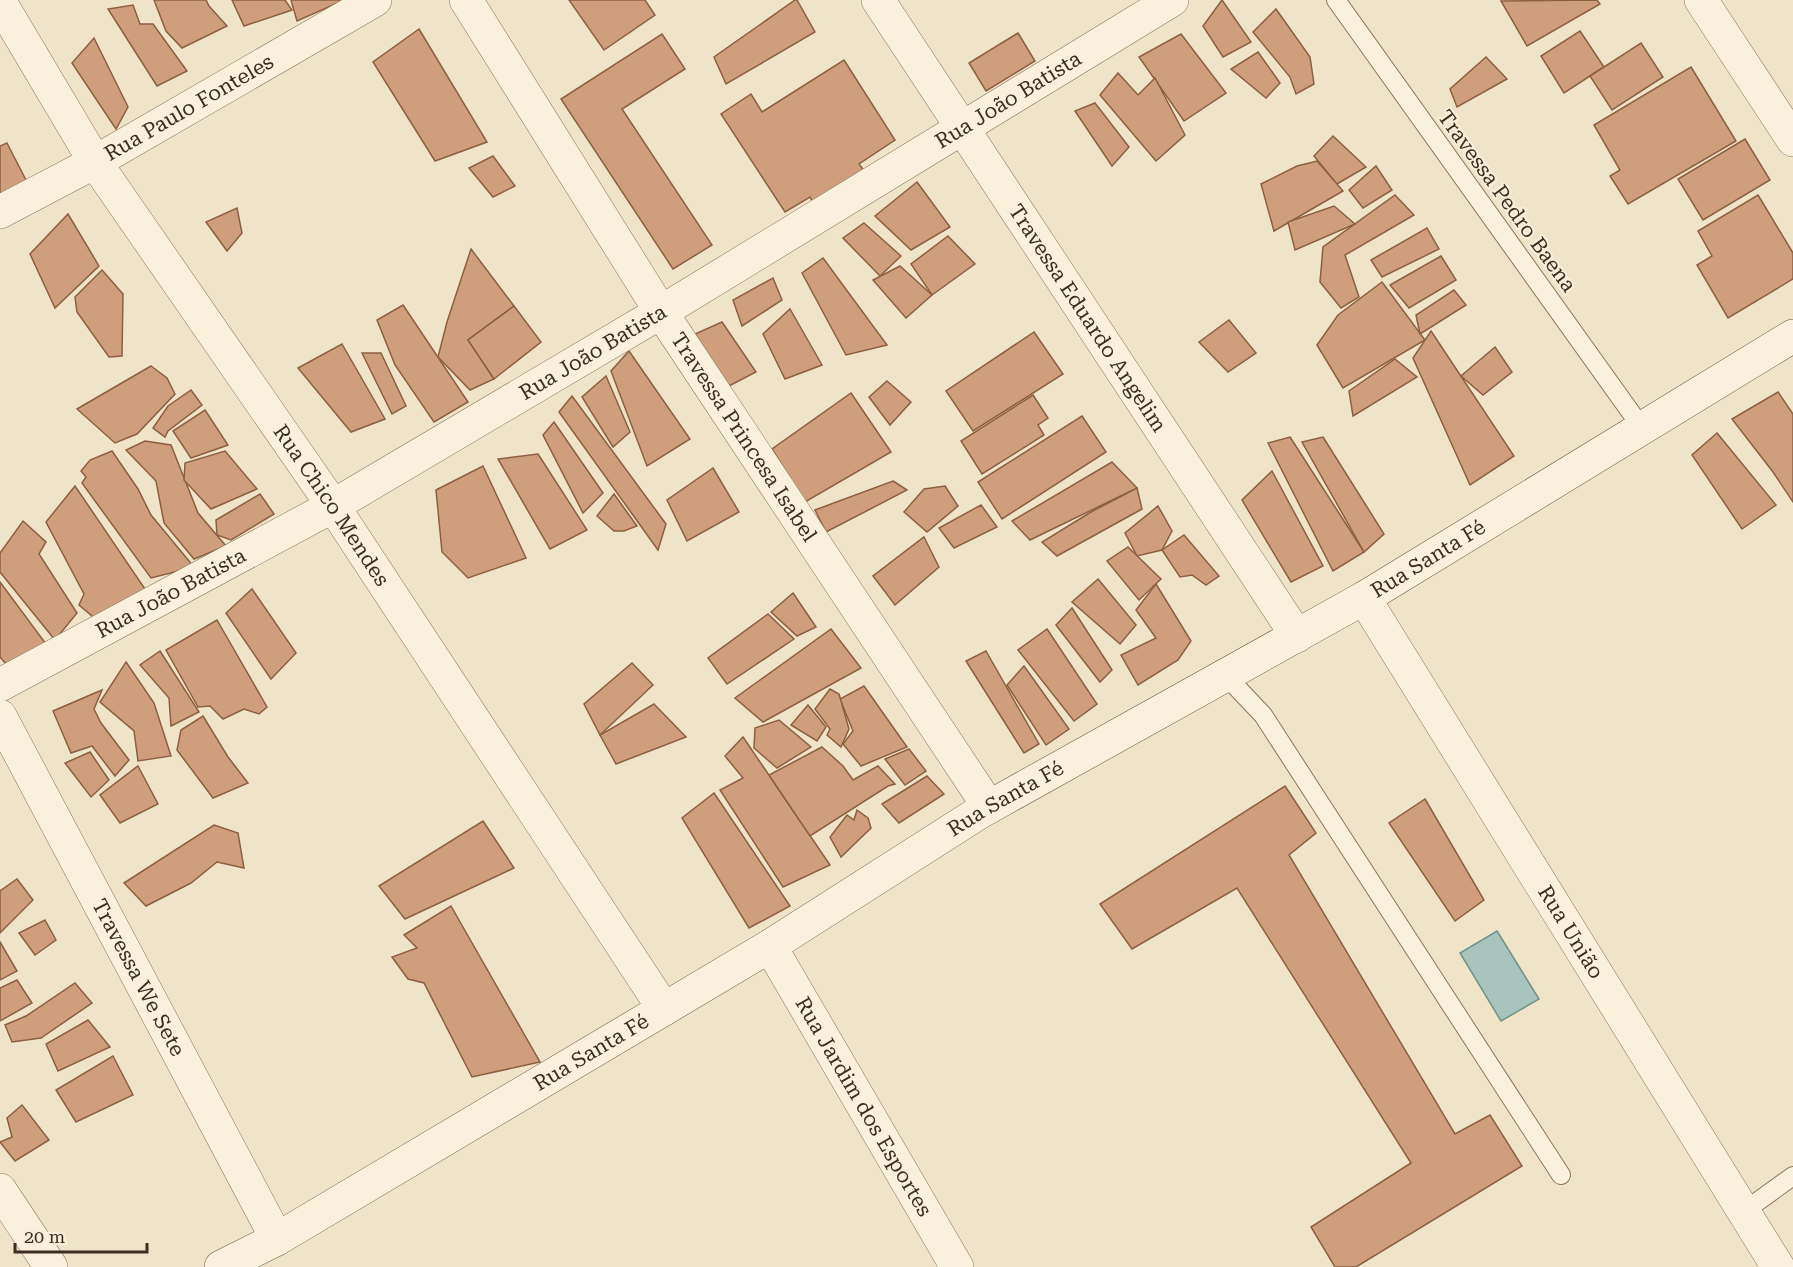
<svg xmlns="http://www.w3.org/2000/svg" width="1793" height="1267" font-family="'Roboto Serif',serif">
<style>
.water{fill:#a9c4bc;stroke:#6f938a;stroke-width:1.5}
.building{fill:#cf9f7d;stroke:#8d5f41;stroke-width:1.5}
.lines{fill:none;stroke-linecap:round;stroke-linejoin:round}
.lane-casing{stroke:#8d765c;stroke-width:20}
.street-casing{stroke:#8d765c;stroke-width:34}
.secondary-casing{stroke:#6f573f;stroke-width:34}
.lane{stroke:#faf1dc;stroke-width:18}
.street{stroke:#faf1dc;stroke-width:33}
.secondary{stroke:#faf1dc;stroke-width:33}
.labels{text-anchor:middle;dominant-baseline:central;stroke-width:4.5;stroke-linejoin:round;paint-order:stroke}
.street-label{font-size:21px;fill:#3d2e20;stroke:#f7eed8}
</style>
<rect width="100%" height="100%" fill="#f0e4c8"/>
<path class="water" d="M1497 931 1539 999 1501 1021 1460 953Z"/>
<g class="building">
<path d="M154 0H206L209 6 227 26 182 48 166 31Z"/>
<path d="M232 0H285L292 10 244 26Z"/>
<path d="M291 0H342V1L297 21Z"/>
<path d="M569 0H645L655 15 604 50Z"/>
<path d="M795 0H797L815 32 726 84 714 57Z"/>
<path d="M1222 0 1251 42 1223 57 1203 26Z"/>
<path d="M1597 0 1600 4 1527 46 1501 1Z"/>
<path d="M133 5 140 24H153L187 71 157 86 108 9Z"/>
<path d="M1276 9 1310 57 1314 84 1296 94 1290 77 1253 32Z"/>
<path d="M419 29 487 142 435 161 373 62Z"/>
<path d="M1580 31 1604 67 1564 93 1541 56Z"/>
<path d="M1018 33 1035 61 986 91 969 63Z"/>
<path d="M662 34 685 69 622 109 712 245 673 269 561 99Z"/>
<path d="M1181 34 1226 93 1184 121 1139 57Z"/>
<path d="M94 38 128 107 116 129 72 63Z"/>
<path d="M1641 43 1663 77 1612 110 1590 76Z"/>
<path d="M1258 52 1280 83 1266 98 1231 69Z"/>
<path d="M1486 57 1507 79 1457 107 1450 89Z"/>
<path d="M844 60 895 140 859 164 865 172 814 205 810 197 785 212 721 114 751 94 762 112Z"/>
<path d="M1691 67 1736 141 1628 204 1610 176 1620 170 1594 125Z"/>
<path d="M1118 73 1138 95 1155 78 1185 135 1156 161 1100 95Z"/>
<path d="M1095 103 1129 147 1112 166 1075 111Z"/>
<path d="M1333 136 1366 167 1337 184 1314 156Z"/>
<path d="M1745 139 1770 180 1703 220 1678 179Z"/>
<path d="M7 143 28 184 0 197V146Z"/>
<path d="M493 156 515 186 493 197 469 168Z"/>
<path d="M1317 161 1343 191 1274 231 1261 184 1297 166Z"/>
<path d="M1376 166 1392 190 1363 208 1349 190Z"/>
<path d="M917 182 950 227 911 250 875 216Z"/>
<path d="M1395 195 1414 215 1345 255 1359 297 1341 308 1320 282 1323 247Z"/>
<path d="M1758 195 1793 253V279L1728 318 1697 265 1712 256 1698 231Z"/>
<path d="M1334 206 1355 224 1295 250 1288 222Z"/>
<path d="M237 208 242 233 227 251 206 222Z"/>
<path d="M68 214 99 266 55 308 30 254Z"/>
<path d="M864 223 901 256 880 276 843 238Z"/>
<path d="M1427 228 1439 249 1382 277 1371 260Z"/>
<path d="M948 236 975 264 932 295 911 264Z"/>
<path d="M471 249 514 306 468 340 494 379 470 390 438 357 447 322Z"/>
<path d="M1441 256 1456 280 1409 308 1390 285Z"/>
<path d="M823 258 887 345 846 355 802 273Z"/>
<path d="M900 266 932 295 906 318 873 280Z"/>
<path d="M102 270 123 294 122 356 109 357 77 312 75 297Z"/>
<path d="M773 278 782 300 742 326 733 300Z"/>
<path d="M1382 282 1425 340 1343 388 1317 345 1338 315Z"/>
<path d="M1454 290 1466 305 1420 334 1416 315Z"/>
<path d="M403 305 468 402 434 422 395 365 377 320Z"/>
<path d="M514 306 541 342 494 379 468 340Z"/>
<path d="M790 309 822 365 785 379 763 334Z"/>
<path d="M1229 320 1256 353 1228 372 1199 342Z"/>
<path d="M722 322 756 372 727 387 695 334Z"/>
<path d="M1431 331 1514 456 1470 485 1413 358Z"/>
<path d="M1034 332 1063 374 973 431 946 391Z"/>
<path d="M342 344 385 419 351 432 298 368Z"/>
<path d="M1495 347 1512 372 1483 395 1461 376Z"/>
<path d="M629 351 690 439 647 466 611 371Z"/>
<path d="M362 353H381L406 406 392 414Z"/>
<path d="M1395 359 1417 377 1353 416 1349 391Z"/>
<path d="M151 366 167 378 175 394 137 434 115 443 77 409Z"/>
<path d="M606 376 630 432 613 447 582 397Z"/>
<path d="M887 381 911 402 890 425 869 397Z"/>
<path d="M191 390 202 405 168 431 165 437 153 428 168 406Z"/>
<path d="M1778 392 1793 414V502L1773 472 1732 419Z"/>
<path d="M851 393 891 452 805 502 772 449Z"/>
<path d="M1033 395 1048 418 1038 425 1044 435 982 474 961 441Z"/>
<path d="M572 396 666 524 658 550 559 412Z"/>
<path d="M205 410 228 445 191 458 173 431Z"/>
<path d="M1082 416 1106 452 1002 519 978 482Z"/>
<path d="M554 422 603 493 583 513 543 435Z"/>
<path d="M1717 433 1776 505 1742 529 1692 455Z"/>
<path d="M1290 437 1364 552 1333 571 1268 443Z"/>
<path d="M1323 437 1384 534 1364 552 1302 442Z"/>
<path d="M145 441 171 445 198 513 226 546 194 559 164 523 156 481 126 450Z"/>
<path d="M112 451 138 489 151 515 194 567 151 578 82 483 86 477 81 471 90 460Z"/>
<path d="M225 451 257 489 211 509 184 480 185 463Z"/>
<path d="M538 454 587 530 550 549 498 459Z"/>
<path d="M1112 462 1137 488 1030 540 1012 521Z"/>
<path d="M483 466 526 558 468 578 442 552 436 490Z"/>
<path d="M713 468 739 512 687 541 667 500Z"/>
<path d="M1272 471 1323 566 1291 582 1242 500Z"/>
<path d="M893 481 907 490 826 532 815 510Z"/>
<path d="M75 486 145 589 98 621 79 605 84 594 46 522Z"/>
<path d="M945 486 958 506 927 532 904 512 924 489Z"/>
<path d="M1137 488 1142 509 1057 556 1042 542 1091 512Z"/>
<path d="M260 494 274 514 231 540 217 535 216 520Z"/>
<path d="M614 494 637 526 624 531H614L597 516Z"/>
<path d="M981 505 997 527 954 548 939 528Z"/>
<path d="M1158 506 1172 531 1162 550 1137 556 1125 533Z"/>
<path d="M23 521 46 542 39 554 77 613 55 640 0 572V553Z"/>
<path d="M1184 535 1219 576 1206 585 1192 575 1180 577 1162 550Z"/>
<path d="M924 537 939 567 895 605 873 576Z"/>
<path d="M1128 547 1161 579 1139 600 1107 561Z"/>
<path d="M1098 579 1136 625 1120 644 1072 602Z"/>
<path d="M0 582 49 648 13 672 0 657Z"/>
<path d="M1156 584 1191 641 1178 660 1138 685 1121 655 1156 638 1136 610Z"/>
<path d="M252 589 296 653 271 679 226 613Z"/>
<path d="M793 593 816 627 797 636 771 612Z"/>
<path d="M1072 608 1112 670 1100 682 1056 625Z"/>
<path d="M768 614 794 639 727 684 708 658Z"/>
<path d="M217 620 267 707 259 714 244 709 223 719 210 706 198 707 166 650Z"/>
<path d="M831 629 861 668 763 722 735 698Z"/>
<path d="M1047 629 1097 704 1074 721 1018 650Z"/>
<path d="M160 651 199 712 171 726 169 698 140 665Z"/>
<path d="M986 651 1039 744 1024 753 966 661Z"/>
<path d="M126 662 154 703 171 756 138 761 134 731 100 702Z"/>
<path d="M632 663 653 685 600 735 584 704Z"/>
<path d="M1024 666 1069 729 1046 745 1007 685Z"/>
<path d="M864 686 907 747 861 766 843 744 853 731 840 699Z"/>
<path d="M830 689 839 694 849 729 841 747 827 735 830 729 815 709Z"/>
<path d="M102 690 94 709 101 723 129 760 115 776 92 746 71 753 53 711Z"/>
<path d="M654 704 686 737 616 764 600 735Z"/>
<path d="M808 705 826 727 817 741 791 725Z"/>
<path d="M203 716 228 757 248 783 213 798 177 750 181 730Z"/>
<path d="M779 720 811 747 777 768 754 748 755 728Z"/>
<path d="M743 737 830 865 783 887 720 790 743 778 725 756Z"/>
<path d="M822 747 843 766 853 780 878 766 895 784 888 786 810 836 769 775Z"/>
<path d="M909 749 926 771 905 785 885 759Z"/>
<path d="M90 752 109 780 91 797 65 763Z"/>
<path d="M138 766 158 804 120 823 100 795Z"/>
<path d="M927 776 944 794 899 823 882 804Z"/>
<path d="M1285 786 1316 833 1289 855 1455 1134 1490 1115 1522 1166 1356 1267H1335L1311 1227 1411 1163 1237 888 1132 949 1100 904Z"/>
<path d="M714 793 790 906 749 928 682 818Z"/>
<path d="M1425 799 1484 900 1455 921 1389 823Z"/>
<path d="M857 810 868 818 871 828 841 857 830 837 847 815 854 820Z"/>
<path d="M483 821 514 868 405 919 379 886Z"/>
<path d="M214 825 238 833 244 868 217 862 191 883 146 906 124 883Z"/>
<path d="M17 879 33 900 0 933V891Z"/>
<path d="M451 906 540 1062 472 1077 424 983 408 979 392 957 417 948 404 935Z"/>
<path d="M45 920 56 940 35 955 19 933Z"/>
<path d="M0 942 17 971 0 980Z"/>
<path d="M17 980 32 1003 0 1021V988Z"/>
<path d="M75 983 92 1003 41 1038 12 1042 5 1025 26 1016Z"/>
<path d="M88 1020 110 1047 58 1071 46 1044Z"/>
<path d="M113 1056 133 1095 76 1122 56 1090Z"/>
<path d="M22 1105 49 1140 15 1161 0 1142 12 1137 7 1118Z"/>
</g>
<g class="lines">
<defs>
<g id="lane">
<path d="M1336 0 1642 428"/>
<path d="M1226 676 1263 715 1561 1175"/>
<path d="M1743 1212 1793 1176"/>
</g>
<g id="street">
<path id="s1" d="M466 0 661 312 989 807"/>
<path id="s2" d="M878 0 1297 636"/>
<path d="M1701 0 1793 140"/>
<path id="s3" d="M0 2 95 162 333 506 664 1009"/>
<path id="s4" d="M0 212 95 162 375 0"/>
<path id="s5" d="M1364 598 1778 1267"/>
<path id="s6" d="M0 685 333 506 661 312 1172 0"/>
<path id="s7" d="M0 716 277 1239"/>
<path id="s8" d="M770 946 957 1267"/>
<path d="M0 1190 51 1267"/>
</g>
<g id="secondary">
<path id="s9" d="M221 1267 277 1239 770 946 980 812 1364 598 1793 336"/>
</g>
</defs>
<use href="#lane" class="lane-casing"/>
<use href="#street" class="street-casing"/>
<use href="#secondary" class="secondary-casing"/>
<use href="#lane" class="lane"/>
<use href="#street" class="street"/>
<use href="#secondary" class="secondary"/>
</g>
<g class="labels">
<g class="street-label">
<text stroke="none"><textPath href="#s6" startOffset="1166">Rua João Batista</textPath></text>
<text stroke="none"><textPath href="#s4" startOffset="216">Rua Paulo Fonteles</textPath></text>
<text transform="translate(1507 201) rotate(54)">Travessa Pedro Baena</text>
<text stroke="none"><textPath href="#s2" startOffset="381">Travessa Eduardo Angelim</textPath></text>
<text stroke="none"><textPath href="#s6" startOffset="680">Rua João Batista</textPath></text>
<text stroke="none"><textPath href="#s1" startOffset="518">Travessa Princesa Isabel</textPath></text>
<text stroke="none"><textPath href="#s3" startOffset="603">Rua Chico Mendes</textPath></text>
<text stroke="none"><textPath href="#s9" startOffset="1400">Rua Santa Fé</textPath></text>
<text stroke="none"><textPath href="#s6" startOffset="194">Rua João Batista</textPath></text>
<text stroke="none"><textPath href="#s9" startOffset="914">Rua Santa Fé</textPath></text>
<text stroke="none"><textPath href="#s5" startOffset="393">Rua União</textPath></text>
<text stroke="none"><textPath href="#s7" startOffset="296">Travessa We Sete</textPath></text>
<text stroke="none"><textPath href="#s9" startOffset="428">Rua Santa Fé</textPath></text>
<text stroke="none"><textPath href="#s8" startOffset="186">Rua Jardim dos Esportes</textPath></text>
</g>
</g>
<path d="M15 1243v9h132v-9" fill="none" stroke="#3d2e20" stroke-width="3"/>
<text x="24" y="1243" font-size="18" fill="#3d2e20" stroke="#f7eed8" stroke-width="4.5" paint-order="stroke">20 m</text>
</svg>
